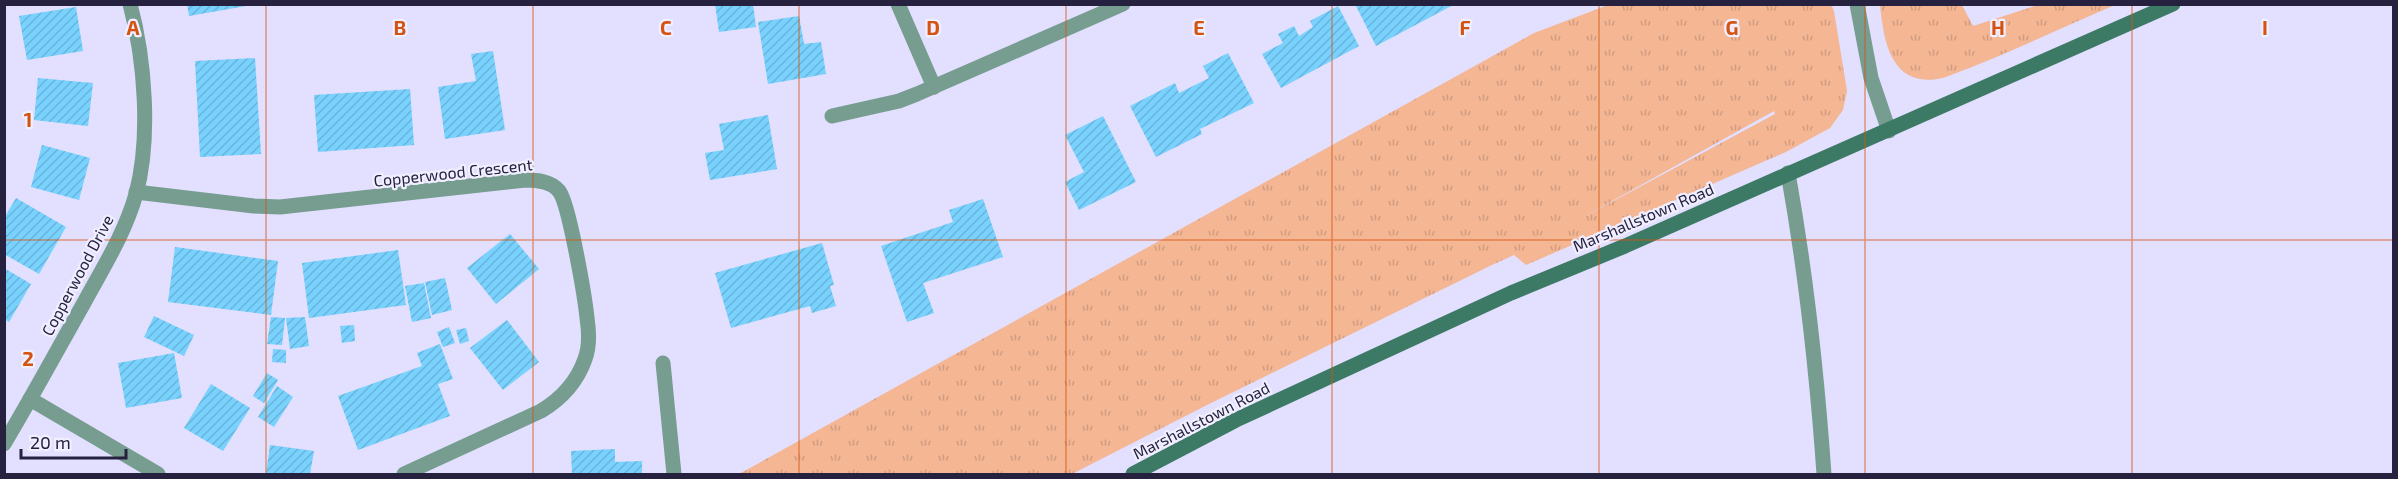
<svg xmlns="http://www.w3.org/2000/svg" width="2398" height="479" font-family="'Exo 2',sans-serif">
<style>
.grass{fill:url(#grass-tufts);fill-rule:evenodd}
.building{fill:url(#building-hatch)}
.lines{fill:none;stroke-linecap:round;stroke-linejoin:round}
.lane{stroke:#769d8f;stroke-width:15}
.street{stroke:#769d8f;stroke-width:15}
.secondary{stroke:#3d7a66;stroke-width:15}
.grid{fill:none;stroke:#d55311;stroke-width:1.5;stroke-opacity:0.55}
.labels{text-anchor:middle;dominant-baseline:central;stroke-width:4.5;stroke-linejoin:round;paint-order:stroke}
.street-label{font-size:16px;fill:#26213e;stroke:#f0efff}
.grid-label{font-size:20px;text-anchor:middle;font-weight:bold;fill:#d55311;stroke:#f0efff;stroke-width:4.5;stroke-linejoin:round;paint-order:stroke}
</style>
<defs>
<pattern id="grass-tufts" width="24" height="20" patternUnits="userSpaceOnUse" patternTransform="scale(1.5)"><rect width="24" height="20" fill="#f4b693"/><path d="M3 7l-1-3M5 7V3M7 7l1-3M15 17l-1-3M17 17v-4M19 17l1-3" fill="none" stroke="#d19c80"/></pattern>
<pattern id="building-hatch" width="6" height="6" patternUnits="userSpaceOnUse" patternTransform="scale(1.5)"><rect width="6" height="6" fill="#78d2fd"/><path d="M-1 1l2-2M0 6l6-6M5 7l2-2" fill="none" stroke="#68b4da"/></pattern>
</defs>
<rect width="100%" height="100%" fill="#e2dfff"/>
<g class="grass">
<path d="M1831 4 1834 11 1847 91 1843 110 1830 128 1786 152 1526 265 1514 255 1492 265 1209 404 1072 474H739L1534 33 1608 5ZM1774 111 1775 114 1580 219Z"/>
<path d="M1880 5H1962L1973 26 2038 5H2115C2061 28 2007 54 1951 75 1943 79 1929 81 1920 79 1887 73 1883 32 1880 5Z"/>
</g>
<g class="building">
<path d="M187 4H246V6L189 16Z"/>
<path d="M715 4H753L756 27 719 32Z"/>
<path d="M1355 4H1455L1376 46Z"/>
<path d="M1338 6 1359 46 1281 88 1262 54 1283 43 1278 34 1294 26 1299 36 1313 27 1310 21Z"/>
<path d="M76 7 83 51 27 60 19 16Z"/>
<path d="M799 16 804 44 821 42 826 74 768 84 758 22Z"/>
<path d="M493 51 505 130 445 139 438 87 476 81 471 54Z"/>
<path d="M1228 53 1254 103 1200 129 1202 134 1156 157 1130 106 1175 83 1179 93 1209 78 1203 66Z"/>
<path d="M255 58 261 154 200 157 195 61Z"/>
<path d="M38 78 93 83 88 126 34 120Z"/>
<path d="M410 89 414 145 318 152 314 95Z"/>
<path d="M768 115 777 169 710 180 705 153 724 150 719 124Z"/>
<path d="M1103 116 1136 182 1079 210 1065 182 1084 172 1065 135Z"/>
<path d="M42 145 90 158 79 200 31 187Z"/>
<path d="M16 198 66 227 39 274 4 254V218Z"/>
<path d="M983 199 1003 257 923 283 934 313 907 322 881 246 953 222 949 210Z"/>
<path d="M510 234 539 269 496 304 467 268Z"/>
<path d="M822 243 834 285 830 286 836 306 812 313 810 306 731 328 715 273Z"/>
<path d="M175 247 278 261 271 315 168 302Z"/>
<path d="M398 250 406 305 309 318 302 263Z"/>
<path d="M4 268 31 284 9 322 4 319Z"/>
<path d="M445 278 452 310 432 315 425 282Z"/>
<path d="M424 283 431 318 412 322 405 286Z"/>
<path d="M154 316 194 335 184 356 144 337Z"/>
<path d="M271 317 285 318 282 345 267 344Z"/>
<path d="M305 317 309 346 290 349 286 318Z"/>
<path d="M507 320 539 362 503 390 470 348Z"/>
<path d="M354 325 355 341 342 343 340 326Z"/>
<path d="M449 327 455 343 443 347 437 332Z"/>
<path d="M466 328 469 341 460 344 456 330Z"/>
<path d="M440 344 453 379 438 384 450 416 358 450 338 396 422 366 417 353Z"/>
<path d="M273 349 286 350V363L272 362Z"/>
<path d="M174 353 182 398 126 408 118 363Z"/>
<path d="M267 373 278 380 264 403 253 396Z"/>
<path d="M211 384 250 408 223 451 184 428Z"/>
<path d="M277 386 293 397 274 427 258 417Z"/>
<path d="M270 445 314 451 310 474H266Z"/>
<path d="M615 449V462L642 461V474H572L571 451Z"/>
</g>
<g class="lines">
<g class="lane">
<path d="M1788 173C1806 273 1817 374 1824 474"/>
<path d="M663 363 674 474"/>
</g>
<g class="street">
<path d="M898 4 934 87"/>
<path d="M1857 4 1871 78 1889 131"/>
<path d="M832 116 899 101 917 94 1123 4"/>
<path d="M136 192 254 206 280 207 525 180C537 180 551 181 559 191 569 203 585 298 587 318 589 331 590 346 585 359 577 382 561 399 541 411L404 474"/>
<path d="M30 399 158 474"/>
<path d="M4 444C32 397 58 349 85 301 104 266 125 233 136 194 151 138 145 60 130 4"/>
</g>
<path class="secondary" d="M1133 474 1236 420 1511 293 1625 246 2173 4"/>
</g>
<path class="grid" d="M266 4V474M533 4V474M799 4V474M1066 4V474M1332 4V474M1599 4V474M1865 4V474M2132 4V474M4 240H2394"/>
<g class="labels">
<g class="street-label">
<text transform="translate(453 172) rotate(-6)">Copperwood Crescent</text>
<text transform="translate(1643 217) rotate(-23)">Marshallstown Road</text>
<text transform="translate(77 275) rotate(-62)">Copperwood Drive</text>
<text transform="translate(1201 420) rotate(-27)">Marshallstown Road</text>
</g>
</g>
<g class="grid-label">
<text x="133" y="35">A</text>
<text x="400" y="35">B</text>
<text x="666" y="35">C</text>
<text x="933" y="35">D</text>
<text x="1199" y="35">E</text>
<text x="1465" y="35">F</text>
<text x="1732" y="35">G</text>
<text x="1998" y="35">H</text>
<text x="2265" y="35">I</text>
<text x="28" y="127">1</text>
<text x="28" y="366">2</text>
</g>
<rect width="2398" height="479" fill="none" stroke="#26213e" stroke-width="12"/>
<path d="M21 449v9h105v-9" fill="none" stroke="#26213e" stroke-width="3"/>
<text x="30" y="449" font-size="18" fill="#26213e" stroke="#f0efff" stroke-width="4.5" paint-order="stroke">20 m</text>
</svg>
